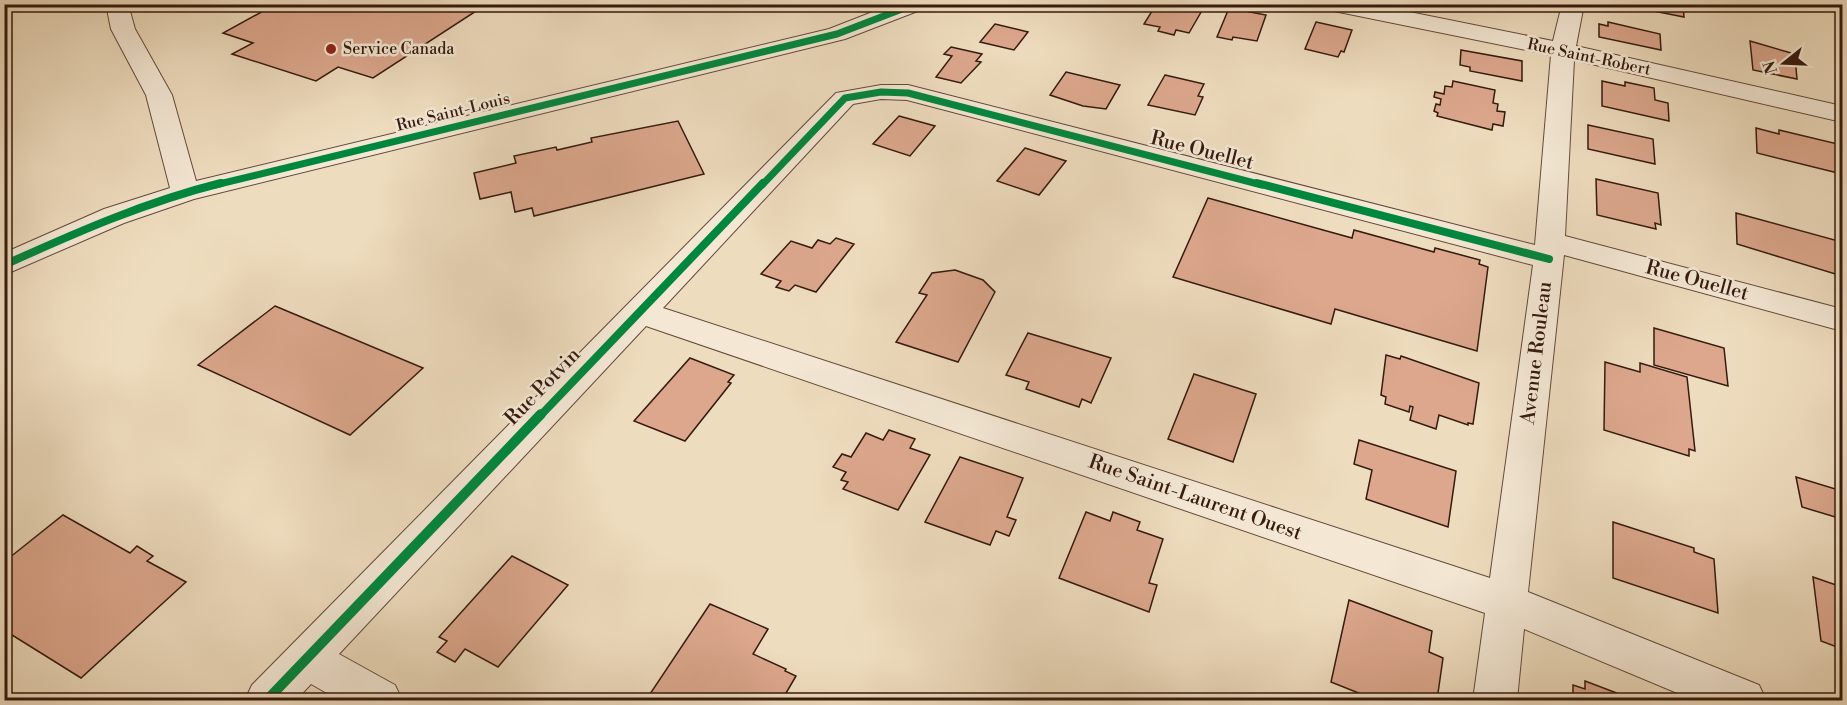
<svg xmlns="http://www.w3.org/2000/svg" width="1847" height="705" font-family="'Libre Bodoni',serif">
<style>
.building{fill:#dca78d;stroke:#351a0e;stroke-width:1.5}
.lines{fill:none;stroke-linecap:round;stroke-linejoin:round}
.minor-casing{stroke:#634a3a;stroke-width:2}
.minor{fill:#f4e8d5;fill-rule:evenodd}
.cycleway-far2-casing{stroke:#f4e8d5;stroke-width:10}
.cycleway-far1-casing{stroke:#f4e8d5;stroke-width:12}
.cycleway-casing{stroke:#f4e8d5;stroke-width:14}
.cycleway-far2{stroke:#00873e;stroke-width:7}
.cycleway-far1{stroke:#00873e;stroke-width:8}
.cycleway{stroke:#00873e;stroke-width:10}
.poi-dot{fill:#8f2418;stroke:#f4e8d5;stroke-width:2}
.labels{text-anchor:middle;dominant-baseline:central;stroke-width:5;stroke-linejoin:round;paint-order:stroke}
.far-poi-label{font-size:16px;fill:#351a0e;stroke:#f4e8d5;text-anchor:start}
.far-street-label{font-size:16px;fill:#351a0e;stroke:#f4e8d5}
.street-label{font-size:20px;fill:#351a0e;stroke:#f4e8d5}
</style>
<rect width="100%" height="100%" fill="#eedcbe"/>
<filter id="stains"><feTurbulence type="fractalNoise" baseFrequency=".00333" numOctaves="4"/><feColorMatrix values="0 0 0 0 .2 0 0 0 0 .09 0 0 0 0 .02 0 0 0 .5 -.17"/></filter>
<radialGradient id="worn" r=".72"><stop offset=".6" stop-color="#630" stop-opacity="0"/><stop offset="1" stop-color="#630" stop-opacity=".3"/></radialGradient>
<g class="building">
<path d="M276 4H487L373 78 338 67 316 81 232 54 253 43 223 33Z"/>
<path d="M1078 4H1120L1117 9 1105 6 1103 10Z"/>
<path d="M1149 4H1193L1204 7 1189 33 1176 30 1174 35 1158 31 1160 27 1144 24 1154 8 1148 6Z"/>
<path d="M1633 4H1683L1684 17 1633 7Z"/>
<path d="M1229 8 1266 15 1257 41 1233 37 1232 40 1217 37Z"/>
<path d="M1316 22 1352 30 1344 52 1341 51 1338 57 1305 49Z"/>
<path d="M1608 22 1660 34 1661 50 1599 37V24L1608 26Z"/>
<path d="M995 24 1028 32 1014 50 980 42Z"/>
<path d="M1750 41 1791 53 1795 57 1797 79 1753 70Z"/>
<path d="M951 47 982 54 976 61 981 62 961 83 936 77 952 56 944 54Z"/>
<path d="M1461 50 1522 61V81L1470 71V67L1460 65Z"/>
<path d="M1066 72 1120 85 1106 109 1083 106 1050 95Z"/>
<path d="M1165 75 1204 84 1198 96 1203 97 1195 115 1148 105Z"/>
<path d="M1453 81 1495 90 1493 103 1498 104 1497 111 1505 112 1503 126 1493 124 1492 130 1437 116 1438 113 1434 111 1436 104 1440 105 1441 99 1434 97 1435 92 1444 94 1445 86 1452 87Z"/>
<path d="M1602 81 1625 86V82L1654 88 1655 100 1668 103 1669 121 1602 106Z"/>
<path d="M899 116 935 126 910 156 873 144Z"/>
<path d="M678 121 704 174 534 216 532 208 515 212 511 192 480 199 474 173 516 163 514 156 556 147 557 150 592 142 591 138Z"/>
<path d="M1588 125 1653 139 1655 164 1588 149Z"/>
<path d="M1756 128 1779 134V130L1842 145V174L1757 153Z"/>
<path d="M1025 148 1066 161 1039 195 997 181Z"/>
<path d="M1596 179 1658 193 1661 225 1655 223 1656 229 1597 215Z"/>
<path d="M1208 198 1352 238 1354 230 1434 252 1435 248 1480 260 1479 264 1488 267 1477 351 1335 309 1331 324 1173 277Z"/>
<path d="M1736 213 1842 242V276L1737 244Z"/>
<path d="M836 238 854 244 816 292 795 285 789 291 776 287 781 281 761 274 791 241 812 248 818 240 830 244Z"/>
<path d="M955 270 983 280 995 292 958 362 896 342 927 295 919 293 932 273Z"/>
<path d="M275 306 423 368 350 435 198 365Z"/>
<path d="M1654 328 1724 348 1728 386 1654 365Z"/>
<path d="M1028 333 1111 358 1091 403 1082 399 1079 407 1026 389 1029 382 1006 375Z"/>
<path d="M1386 355 1400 359 1401 356 1479 383 1473 424 1468 423V425L1439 415 1436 429 1410 420 1413 407 1410 406 1409 412 1385 404 1386 397 1381 395Z"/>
<path d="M690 358 734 375 728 382 731 383 685 441 634 421Z"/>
<path d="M1605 362 1640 372V363L1687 377 1695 451 1689 449V456L1604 430Z"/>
<path d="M1194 374 1256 394 1233 462 1168 439Z"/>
<path d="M889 430 915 439 910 448 930 455 898 510 843 489 848 482 841 480 846 472 833 467 842 454 851 457 866 433 883 440Z"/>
<path d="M1359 440 1456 471 1448 527 1366 499 1372 470 1354 464Z"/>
<path d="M960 457 1023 478 1007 517 1016 520 1009 536 996 531 990 545 925 522Z"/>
<path d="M1796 477 1842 491V519L1802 507Z"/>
<path d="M1086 512 1110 521 1113 512 1140 522 1137 530 1163 539 1149 583 1157 585 1149 612 1059 578Z"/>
<path d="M63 515 130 553 137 546 153 556 147 561 186 582 81 678 4 630V562Z"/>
<path d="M1613 522 1694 548V552L1714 559 1718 613 1613 578Z"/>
<path d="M512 556 568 585 498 667 465 649 455 662 437 652 447 641 439 637Z"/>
<path d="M1813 577 1842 587V649L1821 641Z"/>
<path d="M1349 600 1432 631 1429 652 1443 658 1437 700H1376L1331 682Z"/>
<path d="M710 604 768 629 753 654 786 669 785 671 796 676 782 700H646Z"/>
<path d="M1585 681 1635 700H1573V685L1585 689Z"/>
</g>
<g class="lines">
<defs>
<g id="minor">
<path d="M106 4H128L135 29 172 95 196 181 829 29 893 4H926L923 9 845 39 194 199 124 223 4 275V253L104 209 170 188 146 95 111 29Z"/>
<path d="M1323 4H1370L1553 41 1562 4H1584L1576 46 1842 106V122L1574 60 1565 236 1842 309V331L1564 255 1528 592 1759 685 1766 700H1694L1524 629 1517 700H1473L1485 613 646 326 339 654 395 685 402 700H339L311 684 296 700H245L252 685 836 93 881 85H908L1535 245 1551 55 1334 11 1326 9ZM881 99 907 100 1533 265 1490 578 663 308 853 104Z"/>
</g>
</defs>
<use href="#minor" class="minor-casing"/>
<use href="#minor" class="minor"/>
<defs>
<g id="cycleway-far2">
<path d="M215 185 837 34 915 4"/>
<path d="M762 185 845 98 881 92 908 93 1262 185"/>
</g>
<g id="cycleway-far1">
<path d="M1257 183 1549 259"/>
<path d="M4 265C75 233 145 202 221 183"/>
<path d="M540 416 763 183"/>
</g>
<path id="cycleway" d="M267 700 541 414"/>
</defs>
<use href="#cycleway-far2" class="cycleway-far2-casing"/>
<use href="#cycleway-far1" class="cycleway-far1-casing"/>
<use href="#cycleway" class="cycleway-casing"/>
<use href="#cycleway-far2" class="cycleway-far2"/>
<use href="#cycleway-far1" class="cycleway-far1"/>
<use href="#cycleway" class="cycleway"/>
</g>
<circle class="poi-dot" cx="331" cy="49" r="6"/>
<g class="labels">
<g class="far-poi-label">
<text x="343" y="49">Service Canada</text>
</g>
<g class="far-street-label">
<text transform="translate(1589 57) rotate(12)">Rue Saint-Robert</text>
<text transform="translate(453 112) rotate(-14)">Rue Saint-Louis</text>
</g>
<g class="street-label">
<text transform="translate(1202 151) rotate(14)">Rue Ouellet</text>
<text transform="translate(1697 281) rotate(15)">Rue Ouellet</text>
<text transform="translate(1537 353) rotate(-83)">Avenue Rouleau</text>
<text transform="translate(543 387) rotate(-46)">Rue Potvin</text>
<text transform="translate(1195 498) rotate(19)">Rue Saint-Laurent Ouest</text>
</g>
</g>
<rect width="1847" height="705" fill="none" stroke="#eedcbe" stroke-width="24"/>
<rect x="6" y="6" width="1835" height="693" fill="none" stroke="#351a0e" stroke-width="3"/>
<rect x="12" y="12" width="1823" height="681" fill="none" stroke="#351a0e" stroke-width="1.5"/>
<g transform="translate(1784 63) rotate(252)" stroke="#f4e8d5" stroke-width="4.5" paint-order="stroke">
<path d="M0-4.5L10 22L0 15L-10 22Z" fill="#351a0e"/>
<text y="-9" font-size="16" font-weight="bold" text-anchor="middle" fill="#351a0e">N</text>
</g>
<rect width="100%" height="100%" filter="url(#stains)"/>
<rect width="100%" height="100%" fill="url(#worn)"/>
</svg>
